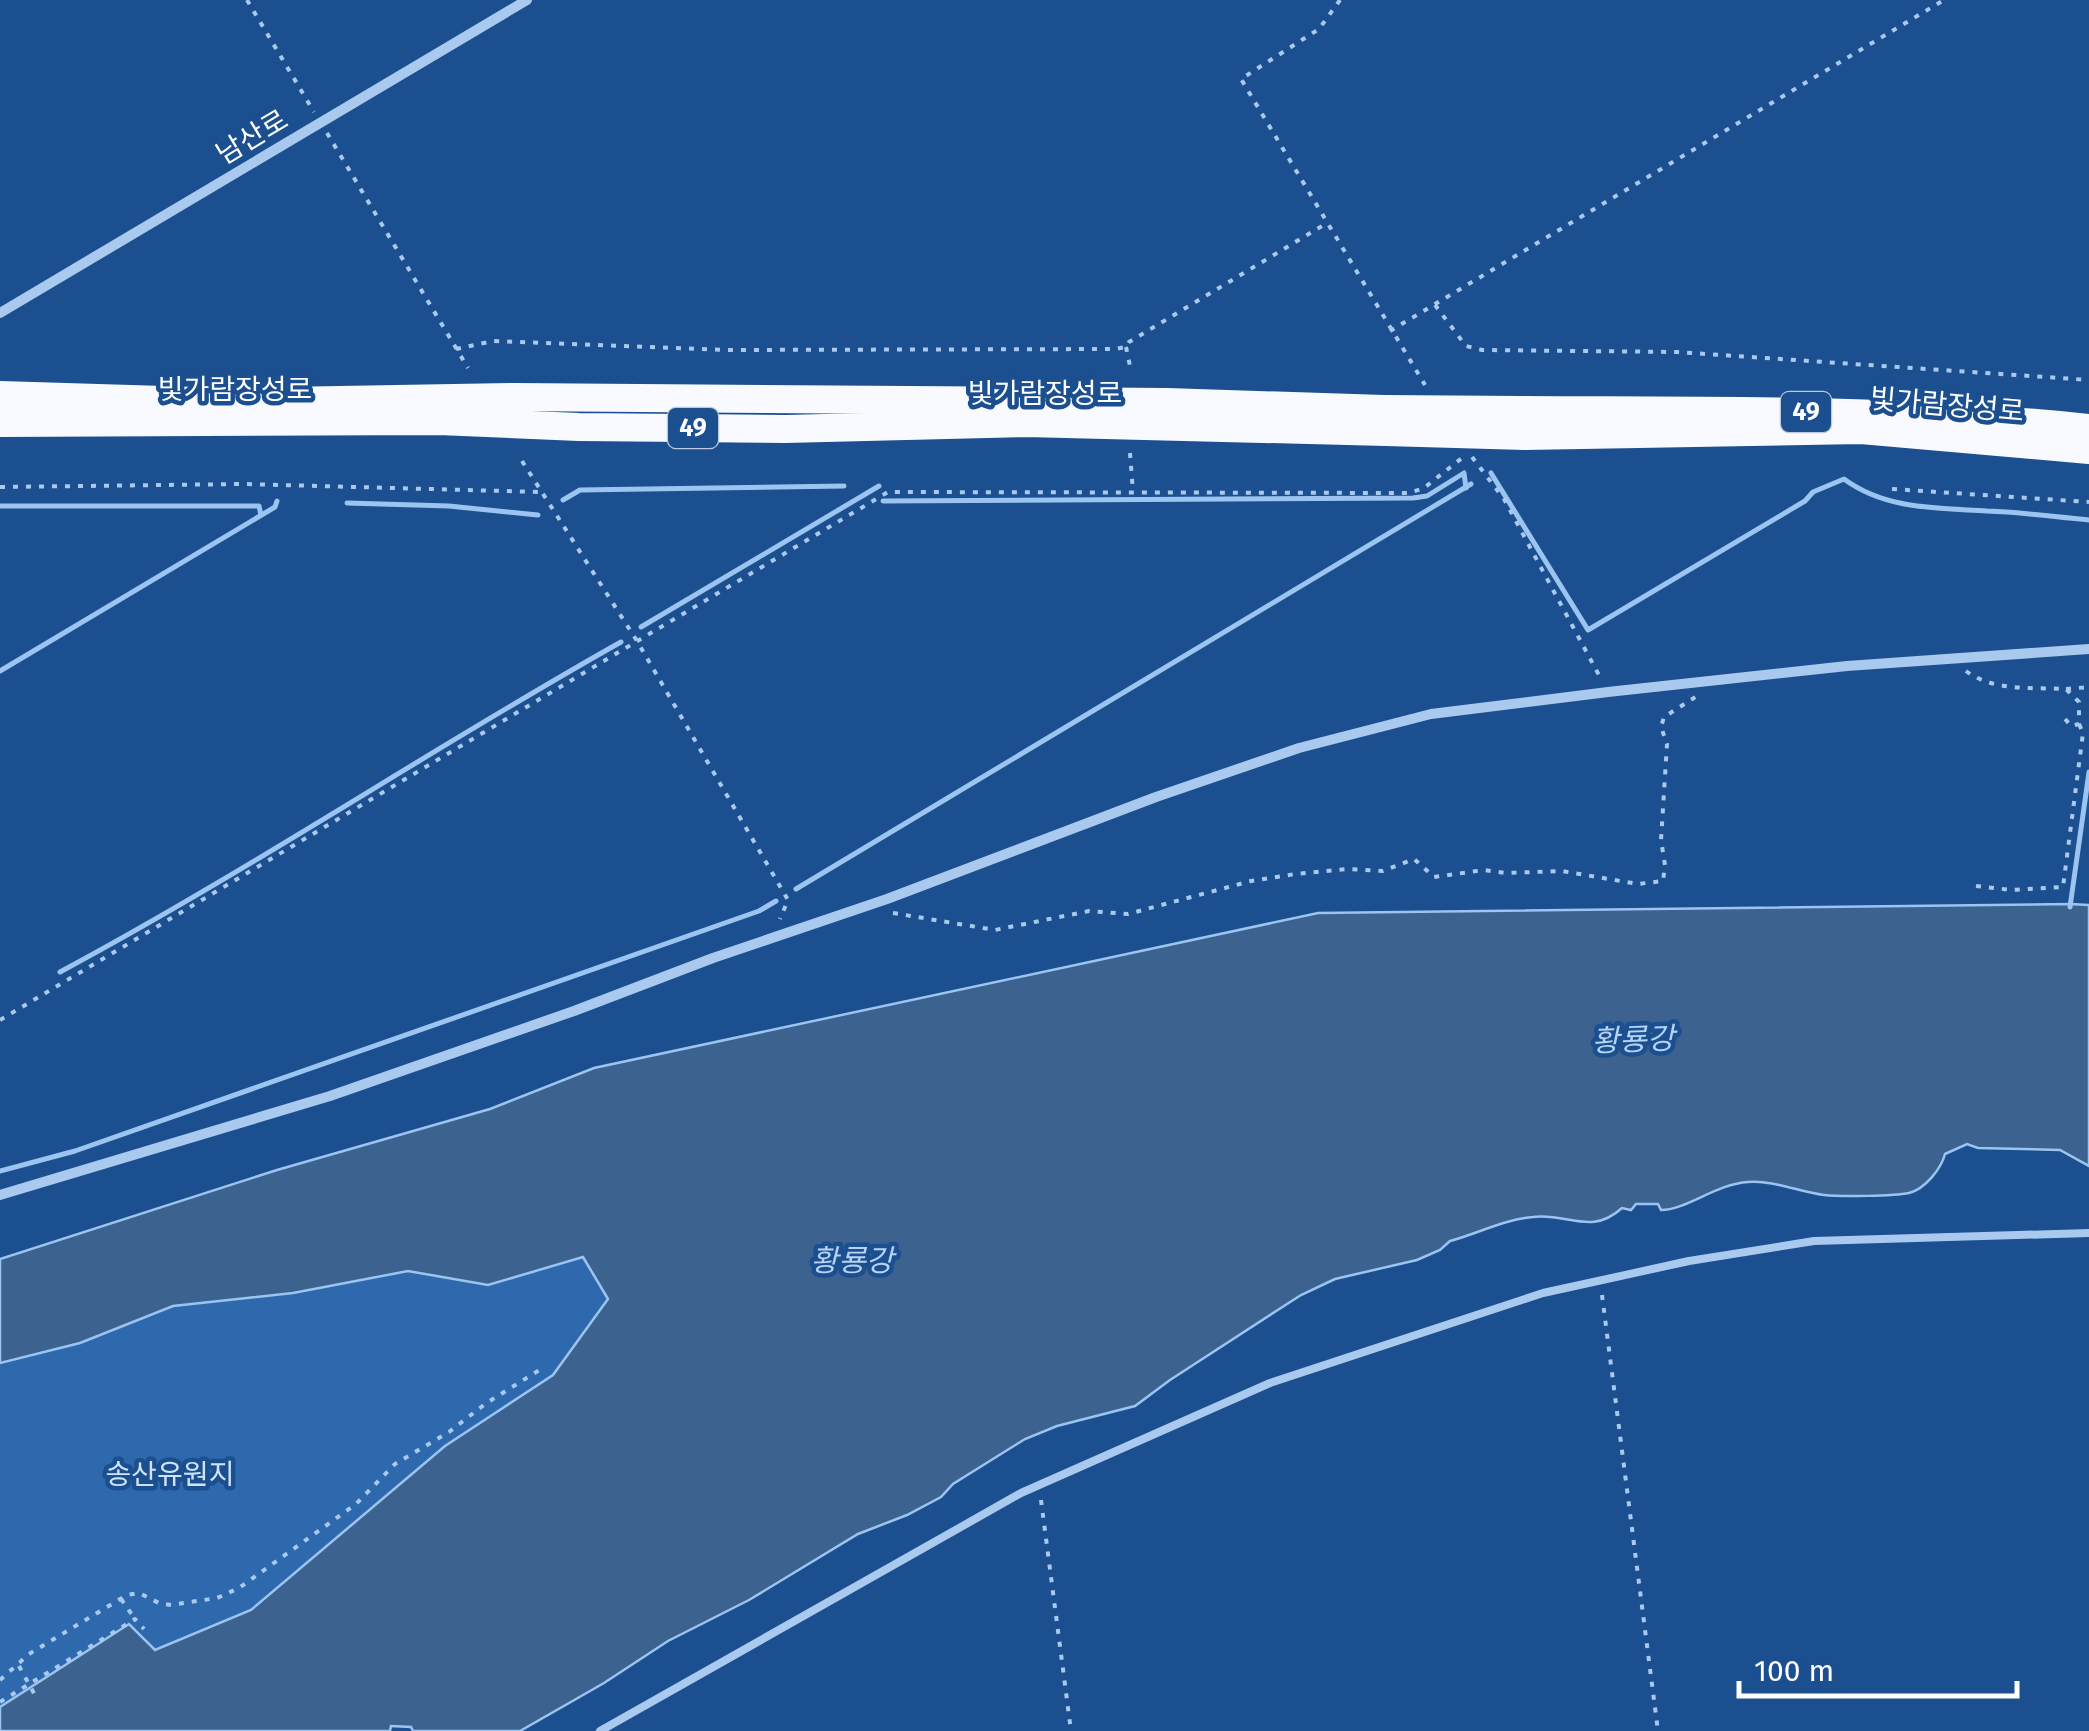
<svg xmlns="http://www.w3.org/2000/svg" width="2089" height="1731" font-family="'Fira Sans','Noto Sans KR',sans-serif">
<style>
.green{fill:#2e69ad}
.water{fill:#3c6290;stroke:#9cc4f0;stroke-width:2.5}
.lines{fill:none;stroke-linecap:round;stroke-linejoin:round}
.stream{stroke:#9cc4f0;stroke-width:5}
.path{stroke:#a9c9ee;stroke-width:4;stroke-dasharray:5 8;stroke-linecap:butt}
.service{stroke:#a9c9ee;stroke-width:8}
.minor{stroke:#a9c9ee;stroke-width:10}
.trunk{stroke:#f8faff;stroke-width:28}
.trunk-bridge{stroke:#f8faff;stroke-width:28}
.labels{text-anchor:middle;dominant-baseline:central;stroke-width:9;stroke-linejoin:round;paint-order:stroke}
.shield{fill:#1b4f8f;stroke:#bbcadd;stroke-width:2.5}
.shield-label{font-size:25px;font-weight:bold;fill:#fff}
.street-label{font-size:28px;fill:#fff;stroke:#1b4f8f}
.park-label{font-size:28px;fill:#cfe3fa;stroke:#1b4f8f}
.water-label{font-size:30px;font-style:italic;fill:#b5d3f5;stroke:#1b4f8f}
</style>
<rect width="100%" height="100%" fill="#1b4f8f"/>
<path class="green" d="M583 1257 608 1299 553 1375 445 1446 251 1610 154 1650 129 1625 0 1707V1363L80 1343 173 1306 293 1293 408 1271 488 1285Z"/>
<path class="water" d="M2070 904 2089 905V1166L2060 1150 1978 1148 1967 1144 1945 1154C1941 1169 1925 1189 1909 1193 1894 1196 1841 1197 1824 1195 1799 1192 1774 1180 1748 1182 1716 1184 1686 1210 1661 1210L1658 1204H1636L1631 1210 1622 1208C1591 1236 1569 1213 1533 1217 1506 1219 1476 1234 1450 1241L1440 1250 1417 1260 1335 1279 1301 1295 1170 1380 1135 1406 1057 1426 1025 1439 953 1484 941 1497 907 1515 858 1534 749 1600 668 1641 604 1683 520 1731H413L411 1727 391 1726 390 1731H0V1707L129 1624 155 1650 251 1610 445 1446 553 1375 608 1299 583 1257 488 1285 408 1271 293 1293 173 1306 80 1343 0 1363V1259L277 1170 490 1109 594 1068 1318 913Z"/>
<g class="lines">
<g class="stream">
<path d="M1491 473 1588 630 1805 501 1813 492 1844 479C1886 510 1938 508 1987 511 2021 512 2055 517 2089 520"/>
<path d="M563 500 580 490 844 486"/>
<path d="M883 501 1413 498 1427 496 1464 473 1466 488"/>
<path d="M347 503 449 506 538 515"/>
<path d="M0 506H259L261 515"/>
<path d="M641 627 879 486"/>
<path d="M0 671 275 507 277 501"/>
<path d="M796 889 1471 484"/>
<path d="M2070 907 2089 772"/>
<path d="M60 972C252 869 432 748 621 642"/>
<path d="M0 1171 75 1151 759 911 776 901"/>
</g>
<g class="path">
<path d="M247 0 314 112"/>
<path d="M1340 0 1319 29 1241 79 1425 385"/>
<path d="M327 133 468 368"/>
<path d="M1435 305 1466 346 1482 350 1677 352 2089 380"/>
<path d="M1390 331 1944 0"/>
<path d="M1126 347 1130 366"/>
<path d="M456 349 493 341 726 350 1115 349 1126 347 1129 342 1327 223"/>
<path d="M1130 453 1133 492"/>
<path d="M1472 457 1504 499 1600 677"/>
<path d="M522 461 637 641 788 900 780 919"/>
<path d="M0 487 244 484 541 492"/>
<path d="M1892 489 2089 502"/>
<path d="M1966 671C1994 692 2033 687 2066 689L2079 702V724L2071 726 2060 713"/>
<path d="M2066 689 2089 687"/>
<path d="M1976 886 2012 890 2063 887 2083 733 2079 724"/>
<path d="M893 913 995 930 1089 911 1128 914 1251 881 1295 874 1348 869 1383 871 1414 859 1434 877 1484 870 1506 873 1562 871 1638 884 1663 881 1665 865 1661 840 1667 744 1661 727 1664 717 1697 696"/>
<path d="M0 1020 888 492 1409 493 1424 488 1462 458"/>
<path d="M1602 1295 1658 1731"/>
<path d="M1041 1500 1071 1731"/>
<path d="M121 1599 135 1619"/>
<path d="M19 1666 36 1697"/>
<path d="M0 1680 29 1654 127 1595 139 1593 159 1603 171 1605 217 1598 239 1588 356 1504 395 1464 449 1432 485 1404 541 1369"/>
<path d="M0 1702 135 1619 144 1629"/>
</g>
<path class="service" d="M600 1731 1021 1493 1270 1383 1543 1293 1689 1261 1814 1241 2089 1233"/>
<g class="minor">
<path d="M0 313 527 0"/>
<path d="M0 1195 330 1096 574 1011 713 958 887 899 1156 797 1299 748 1431 714 1608 692 1847 666 2089 649"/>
</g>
<g class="trunk">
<path d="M0 395 229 402 514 397 1167 402 1384 409"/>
<path d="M1521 410C1711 411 1901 408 2089 428"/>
<path d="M0 423 439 421 579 427 785 429 1026 423 1386 432"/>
<path d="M1525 436 1861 430 2089 450"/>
</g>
<g class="trunk-bridge">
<path d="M1384 409 1521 410"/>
<path d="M1386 432 1525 436"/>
</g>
</g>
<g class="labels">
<g class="shield">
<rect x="1781" y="392" width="50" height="40" rx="8"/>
<rect x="668" y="408" width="50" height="40" rx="8"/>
</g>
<g class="shield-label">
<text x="1806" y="412">49</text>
<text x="693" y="428">49</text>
</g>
<g class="street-label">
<text transform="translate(252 137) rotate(-31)">남산로</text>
<text x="235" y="389">빛가람장성로</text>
<text x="1045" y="393">빛가람장성로</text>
<text transform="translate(1947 405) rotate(5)">빛가람장성로</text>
</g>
<g class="park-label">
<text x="170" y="1474">송산유원지</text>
</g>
<g class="water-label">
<text transform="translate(1633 1040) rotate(-2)">황룡강</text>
<text x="852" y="1261">황룡강</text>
</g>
</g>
<path d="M1739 1681v15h278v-15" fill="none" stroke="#ffffff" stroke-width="5"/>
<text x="1754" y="1681" font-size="30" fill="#ffffff" stroke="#1b4f8f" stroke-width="8" paint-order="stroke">100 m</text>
</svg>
